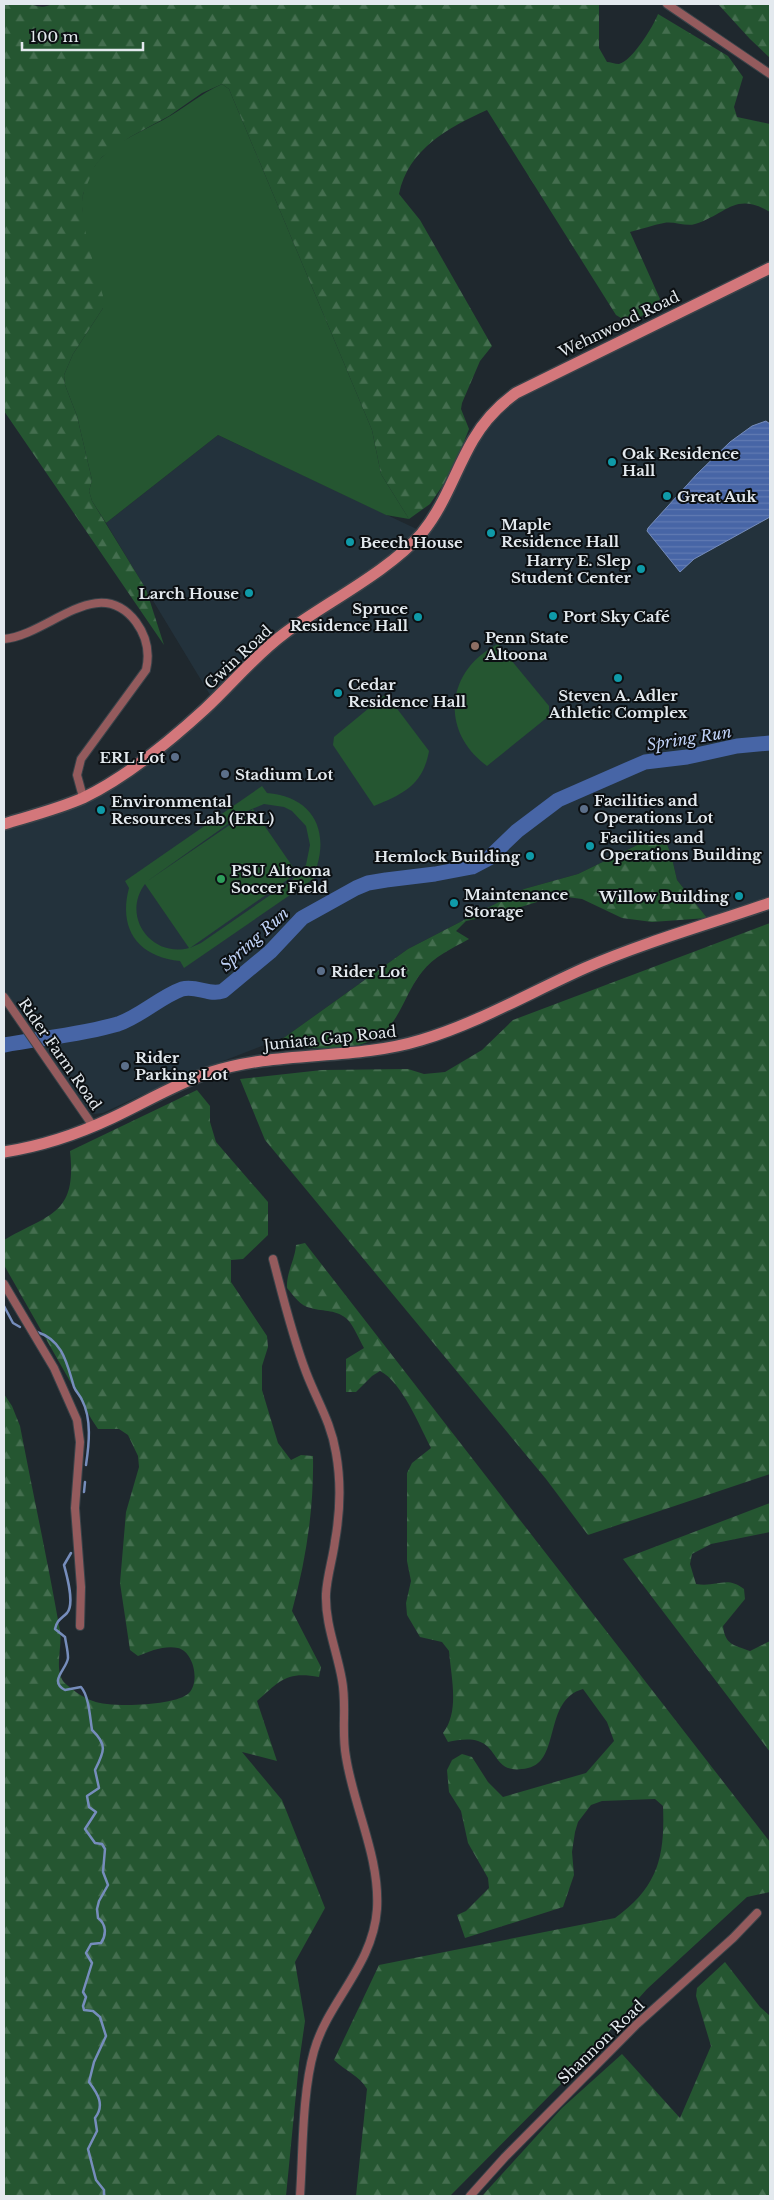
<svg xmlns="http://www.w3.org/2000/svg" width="774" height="2200" font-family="'Libre Baskerville',serif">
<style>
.built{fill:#23323c}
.grass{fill:#255631;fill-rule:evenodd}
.forest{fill:url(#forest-firs)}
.water{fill:url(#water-rules);stroke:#768dbc}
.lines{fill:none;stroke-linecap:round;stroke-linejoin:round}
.stream{stroke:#768dbc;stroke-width:2.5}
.river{stroke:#4765a6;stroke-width:15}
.street-casing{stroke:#3a4349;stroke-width:10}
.secondary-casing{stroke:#3a4349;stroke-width:14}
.street{stroke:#945b5d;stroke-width:8}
.secondary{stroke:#d3777b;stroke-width:11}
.culture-dot{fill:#0f9aa8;stroke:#0c1013;stroke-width:2}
.education-dot{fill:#8d6e63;stroke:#0c1013;stroke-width:2}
.service-dot{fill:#5c6f8a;stroke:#0c1013;stroke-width:2}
.leisure-dot{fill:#2e9e5b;stroke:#0c1013;stroke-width:2}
.labels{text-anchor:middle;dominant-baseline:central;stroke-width:4;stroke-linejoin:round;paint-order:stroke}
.street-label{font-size:15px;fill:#e3e9ee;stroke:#0c1013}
.poi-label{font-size:15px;font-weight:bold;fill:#e3e9ee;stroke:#0c1013;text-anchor:start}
.water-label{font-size:16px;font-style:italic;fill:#bfd1f6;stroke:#0c1013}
</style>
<defs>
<pattern id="forest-firs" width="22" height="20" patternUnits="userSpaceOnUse" patternTransform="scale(1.25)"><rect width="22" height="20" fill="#255631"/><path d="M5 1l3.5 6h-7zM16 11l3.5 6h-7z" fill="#446e4f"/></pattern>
<pattern id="water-rules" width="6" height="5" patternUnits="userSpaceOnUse" patternTransform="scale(1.25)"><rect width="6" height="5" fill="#4765a6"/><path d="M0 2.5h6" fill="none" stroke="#617bb3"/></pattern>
</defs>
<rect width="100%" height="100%" fill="#1f282e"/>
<path class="built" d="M770 274V897L707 918 677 880 671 854 662 833 578 874 524 889 408 949 285 1037 174 1080 103 1113 95 1114 89 1111 4 992V828L87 799 215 703 106 523 218 435 425 533 482 434 510 402Z"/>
<g class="grass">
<path d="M222 84 229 89 372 430 381 474 409 519 386 515 218 435 106 523 92 501 89 491 92 480 77 416 65 385 64 375 73 354 103 308C95 275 83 241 82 207 81 192 91 168 101 158 118 141 142 131 163 120 183 109 200 94 222 84Z"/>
<path d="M498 644 549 706V716L487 766C439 731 446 670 498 644Z"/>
<path d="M386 694 429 751C423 785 403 794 374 806L333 745 334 737Z"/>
<path d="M262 786 267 793C309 796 329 826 317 866L322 873 184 968 180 961C138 957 118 929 129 888L125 881ZM264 804 284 807 292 811 306 826 310 845 306 865 292 880 201 943 190 948 297 873 253 809 146 882 245 812ZM145 884 189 948C151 958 121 916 145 884Z"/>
</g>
<g class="forest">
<path d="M4 4C11 4 18 3 25 4 35 4 41 10 52 4H599V48L607 62C610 62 615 64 619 64 632 61 653 27 658 14L728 56 743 77 734 107 737 117 770 124V212C735 191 727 214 695 224 686 227 674 221 664 223 653 225 642 229 630 232L660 299 642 316 626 321 616 315 487 110C449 127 408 149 399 194L420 220 492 346 480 361 462 403 461 409 469 429 452 472 430 504 409 519 381 474 372 430 229 89 222 84 202 93 169 116 130 137 102 157 95 166 83 194 82 206 87 241 103 296V308L73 354 64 375 65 385 77 416 92 480 89 491 92 501 146 589 164 645 4 411Z"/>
<path d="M718 4H770V58L750 39Z"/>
<path d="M662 833 671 854 677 880 707 918 652 922 622 918 582 899 567 897 537 902 495 915 466 921 456 931 469 939C453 948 433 957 422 972 401 998 400 1032 362 1044 342 1051 290 1047 266 1048L285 1037 408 949 524 889 578 874Z"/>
<path d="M770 923V1474L588 1535 546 1479 265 1140 240 1079 322 1070 408 1069 424 1074 445 1072 482 1050 513 1020Z"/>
<path d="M197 1090 210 1106V1122L216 1142 268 1202V1235L243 1259 231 1260V1282L267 1336 268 1347 262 1366V1390L278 1443 291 1460 301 1455 313 1456C314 1509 306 1560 292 1611L321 1667 319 1677C286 1671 280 1681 257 1701L277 1761 242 1752 282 1800 325 1908 295 1962 305 2021 299 2063 286 2196H4V1394L12 1406 20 1426C33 1494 48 1562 60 1631 63 1647 52 1674 67 1685 74 1691 84 1698 93 1701 110 1708 176 1706 189 1693 200 1682 194 1652 178 1648 165 1645 150 1651 138 1656L130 1650 120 1583 126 1512 139 1467 138 1456 128 1435 119 1429H98L92 1420 4 1265V1240C50 1213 77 1215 70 1151Z"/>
<path d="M305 1243 770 1842V1892L747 1897 647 1989 572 2073 450 2196H356L367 2089C360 2076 345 2071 334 2060L379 1965 615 1918C658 1887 665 1857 663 1806L655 1799 602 1801 591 1805 578 1822 575 1832 572 1852 574 1875 563 1907 465 1938 457 1915 466 1911 489 1888 488 1878 468 1843 461 1811 449 1792 447 1770 452 1760 462 1754 472 1757 488 1782 503 1797 586 1773 614 1741 607 1722 583 1689C543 1700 561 1761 528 1768 493 1776 500 1748 478 1741 469 1738 457 1740 448 1742L443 1733C460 1711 451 1677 449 1651L442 1642 420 1637 407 1615 406 1603 411 1581 407 1561V1473L412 1463 431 1448C420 1427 402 1382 380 1371L372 1376 356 1392H346V1359L364 1348C359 1339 354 1327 348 1320 337 1309 324 1312 311 1308 300 1306 294 1296 287 1288 286 1273 295 1260 296 1245Z"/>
<path d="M770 1503V1532L711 1544 692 1554 690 1564 696 1584C716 1588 726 1575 744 1589L745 1599 723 1626C725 1645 734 1645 750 1651L770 1641V1752L623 1559Z"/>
<path d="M725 1962 760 2007 770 2016V2196H482L562 2108 622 2054 680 2118 711 2046 696 1996 697 1988Z"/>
</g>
<path class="water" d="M766 421 770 424V517L694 559 680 572 647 531 648 528 697 474 730 442 752 426Z"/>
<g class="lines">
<g class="stream">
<path d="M4 1306 13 1323 20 1327"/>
<path d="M37 1332C63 1340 67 1364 74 1387 76 1392 80 1395 82 1400 92 1419 89 1445 86 1465"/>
<path d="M84 1492 85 1482"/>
<path d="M71 1553 64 1565C67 1576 75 1604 67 1613 61 1619 57 1620 55 1629L65 1637C66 1644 68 1651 68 1658 67 1669 48 1681 65 1690L81 1687C89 1696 90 1718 92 1730 108 1745 104 1752 95 1770L99 1788 87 1796 89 1807 96 1812 85 1829 95 1843 102 1844 105 1849 103 1872 108 1885 99 1901 97 1909 98 1918C106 1924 107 1934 101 1943L91 1944 86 1953 92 1963 83 1992 86 1997 83 2006 84 2010 93 2011 100 2017 106 2036 94 2062 89 2082C98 2094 105 2105 95 2118L97 2131 88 2149 96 2180 104 2190V2196"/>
</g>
<path class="river" d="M4 1045C42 1038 80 1035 118 1024 141 1016 160 997 182 989 197 985 209 996 223 991L270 952 302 918 356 888 368 883 386 880 435 874 472 867 489 858 517 831 558 800 645 762 687 757 737 746 770 743"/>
<defs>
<g id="street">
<path d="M667 4 770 74"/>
<path d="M4 639C49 635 98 572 136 622 147 637 150 653 146 670L81 759 77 775 83 797"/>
<path d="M4 997 93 1126"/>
<path d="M273 1259C283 1297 292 1335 306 1372 317 1401 331 1422 336 1453 341 1481 340 1513 335 1541 333 1558 327 1576 326 1594 325 1624 337 1651 342 1680 347 1706 341 1731 346 1757 354 1808 380 1857 377 1909 373 1966 328 2001 314 2051 302 2093 303 2152 300 2196"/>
<path d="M4 1284 54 1368 77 1420 80 1442 75 1508 81 1587 80 1626"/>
<path d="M470 2196 505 2157 637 2024 733 1938 757 1913"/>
</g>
<g id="secondary">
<path d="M4 824C30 816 58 809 83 798 127 777 169 742 205 709 232 684 255 655 285 633 327 602 388 572 422 533 445 505 455 471 473 440 484 421 498 406 516 393L770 268"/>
<path d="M4 1152C42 1146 78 1134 112 1118 144 1103 175 1084 208 1073 277 1050 352 1061 421 1040 478 1023 531 992 585 968 645 942 709 924 770 903"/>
</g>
</defs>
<use href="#street" class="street-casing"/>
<use href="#secondary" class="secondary-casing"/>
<use href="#street" class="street"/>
<use href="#secondary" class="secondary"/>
</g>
<g class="culture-dot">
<circle cx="612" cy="462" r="5"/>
<circle cx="667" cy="496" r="5"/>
<circle cx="491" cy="533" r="5"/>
<circle cx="350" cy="542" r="5"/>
<circle cx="641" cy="569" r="5"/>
<circle cx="249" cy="593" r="5"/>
<circle cx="553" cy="616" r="5"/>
<circle cx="418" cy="617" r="5"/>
<circle cx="618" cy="678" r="5"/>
<circle cx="338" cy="693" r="5"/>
<circle cx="101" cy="810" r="5"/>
<circle cx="590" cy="846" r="5"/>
<circle cx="530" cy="856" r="5"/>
<circle cx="739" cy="896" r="5"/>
<circle cx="454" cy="903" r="5"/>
</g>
<circle class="education-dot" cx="475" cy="646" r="5"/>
<g class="service-dot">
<circle cx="175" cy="757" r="5"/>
<circle cx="225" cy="774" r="5"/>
<circle cx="584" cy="809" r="5"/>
<circle cx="321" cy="971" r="5"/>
<circle cx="125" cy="1066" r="5"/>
</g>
<circle class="leisure-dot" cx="221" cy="879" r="5"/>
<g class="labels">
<g class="street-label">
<text transform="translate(619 324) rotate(-26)">Wehnwood Road</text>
<text transform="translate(238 657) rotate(-43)">Gwin Road</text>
<text transform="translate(330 1038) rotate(-6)">Juniata Gap Road</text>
<text transform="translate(60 1054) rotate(55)">Rider Farm Road</text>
<text transform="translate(601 2042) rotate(-44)">Shannon Road</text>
</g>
<g class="poi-label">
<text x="622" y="453">Oak Residence<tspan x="622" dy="17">Hall</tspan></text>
<text x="677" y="496">Great Auk</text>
<text x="501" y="524">Maple<tspan x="501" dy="17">Residence Hall</tspan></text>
<text x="360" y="542">Beech House</text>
<text x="631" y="560" text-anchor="end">Harry E. Slep<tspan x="631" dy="17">Student Center</tspan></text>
<text x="239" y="593" text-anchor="end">Larch House</text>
<text x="408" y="608" text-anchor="end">Spruce<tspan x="408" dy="17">Residence Hall</tspan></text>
<text x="563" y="616">Port Sky Café</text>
<text x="485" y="637">Penn State<tspan x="485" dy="17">Altoona</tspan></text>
<text x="348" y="684">Cedar<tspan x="348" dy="17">Residence Hall</tspan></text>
<text x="618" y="695" text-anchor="middle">Steven A. Adler<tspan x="618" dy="17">Athletic Complex</tspan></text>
<text x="165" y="757" text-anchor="end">ERL Lot</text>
<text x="235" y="774">Stadium Lot</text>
<text x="594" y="800">Facilities and<tspan x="594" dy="17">Operations Lot</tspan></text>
<text x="111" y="801">Environmental<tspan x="111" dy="17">Resources Lab (ERL)</tspan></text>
<text x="600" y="837">Facilities and<tspan x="600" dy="17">Operations Building</tspan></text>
<text x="520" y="856" text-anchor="end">Hemlock Building</text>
<text x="231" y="870">PSU Altoona<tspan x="231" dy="17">Soccer Field</tspan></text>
<text x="464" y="894">Maintenance<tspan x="464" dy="17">Storage</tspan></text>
<text x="729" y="896" text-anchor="end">Willow Building</text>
<text x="331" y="971">Rider Lot</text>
<text x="135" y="1057">Rider<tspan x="135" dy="17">Parking Lot</tspan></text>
</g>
<g class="water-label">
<text transform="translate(689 738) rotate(-9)">Spring Run</text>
<text transform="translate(254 939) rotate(-42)">Spring Run</text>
</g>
</g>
<rect width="774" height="2200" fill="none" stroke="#e3e9ee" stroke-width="10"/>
<path d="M22 42v8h121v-8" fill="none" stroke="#e3e9ee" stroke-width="2.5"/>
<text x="30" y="42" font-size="15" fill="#e3e9ee" stroke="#0c1013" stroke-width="4" paint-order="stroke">100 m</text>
</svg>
